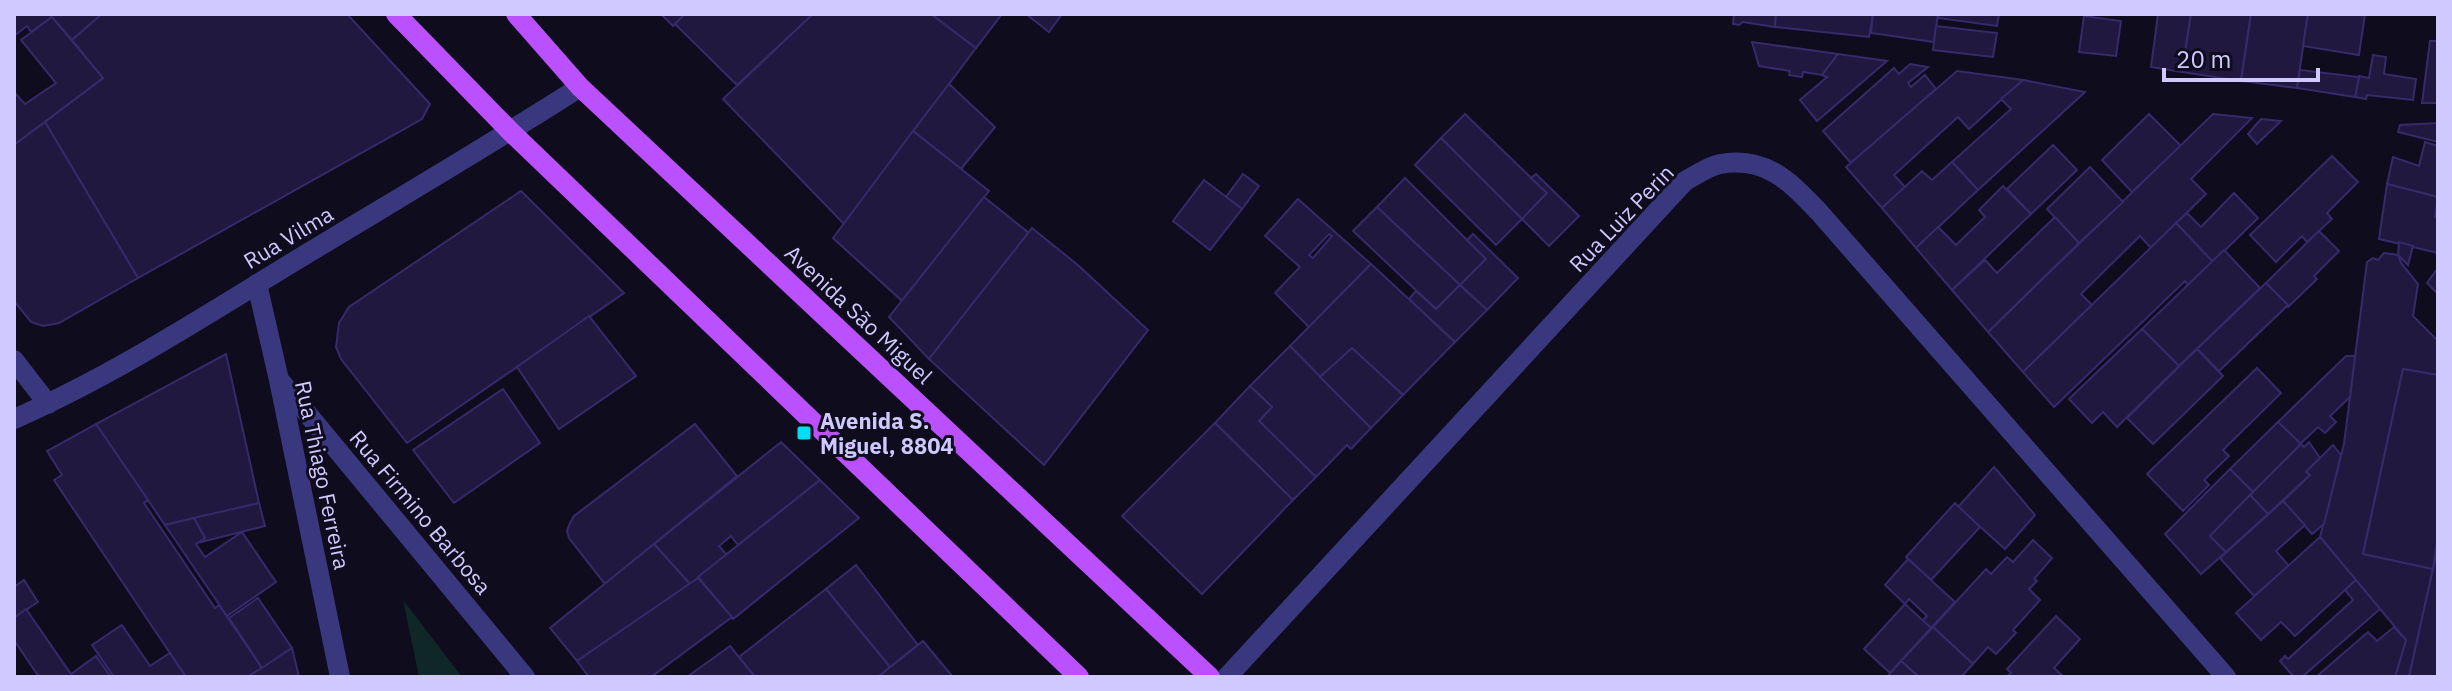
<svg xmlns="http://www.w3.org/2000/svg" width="2452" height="691" font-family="'IBM Plex Sans',sans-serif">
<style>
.green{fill:#0f2827}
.building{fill:#20183f;stroke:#362a6b;stroke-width:2;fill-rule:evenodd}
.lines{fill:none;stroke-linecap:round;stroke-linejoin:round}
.minor{stroke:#39377d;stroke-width:20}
.tertiary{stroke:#39377d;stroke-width:20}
.primary{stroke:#bb51fe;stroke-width:20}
.poi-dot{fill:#01ddf2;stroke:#0f0c1e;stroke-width:3}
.labels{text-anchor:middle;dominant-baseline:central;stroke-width:6;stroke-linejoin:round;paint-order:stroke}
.street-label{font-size:22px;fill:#cfc9ff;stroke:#0f0c1e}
.poi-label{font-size:22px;font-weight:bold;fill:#cfc9ff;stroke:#0f0c1e;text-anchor:start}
</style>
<rect width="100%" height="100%" fill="#0f0c1e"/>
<path class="green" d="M403 600 462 677H419Z"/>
<g class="building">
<path d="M14 14H49L52 17 31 32 27 26 14 36Z"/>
<path d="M49 14H102L72 40Z"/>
<path d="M102 14H347L430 104 422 119 138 278 45 122 103 78 72 40Z"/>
<path d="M661 14H685L673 26Z"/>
<path d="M685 14H813L737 85 675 24Z"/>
<path d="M813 14H931L976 48 844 224 723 99Z"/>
<path d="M931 14H1002L976 48Z"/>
<path d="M1026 14H1062L1049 32Z"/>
<path d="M1734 14H1776L1775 27 1743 22 1739 25 1733 24Z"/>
<path d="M1776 14H1873L1869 37 1775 27Z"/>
<path d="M1873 14H1938L1934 42 1871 33Z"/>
<path d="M1938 14H1999L1997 26 1938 18Z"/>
<path d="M2158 14H2191L2182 72 2151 67Z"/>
<path d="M2191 14H2251L2241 81 2182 72Z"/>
<path d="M2251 14H2308L2297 88 2241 81Z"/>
<path d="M2308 14H2365L2359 55 2303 46Z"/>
<path d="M2084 16 2121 21 2116 56 2079 52Z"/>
<path d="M52 17 103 78 14 145V92L25 104 56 83 21 40Z"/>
<path d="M1936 26 1997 33 1993 57 1933 50Z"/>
<path d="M2430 41H2438V103H2422Z"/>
<path d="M1752 42 1838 54 1822 75 1803 72 1802 77 1789 75 1790 71 1759 66Z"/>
<path d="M1838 54 1887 61 1817 121 1800 100 1827 77 1822 75Z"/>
<path d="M2373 55 2386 57 2384 74 2416 79 2413 100 2367 95 2366 99 2355 97 2359 76 2369 78Z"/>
<path d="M1910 64 1928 67 1908 83 1911 87 1925 75 1936 89 1851 163 1823 131 1894 68 1899 74Z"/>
<path d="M2300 70 2359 77 2355 97 2297 88Z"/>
<path d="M1957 71 2023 80 1969 129 1958 117 1894 175 1905 187 1882 208 1846 167Z"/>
<path d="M2023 80 2085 92 1978 190 1952 162 2011 109 2001 99Z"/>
<path d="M949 84 995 127 961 169 913 131Z"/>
<path d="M1465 114 1547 193 1522 219 1441 138Z"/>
<path d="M2149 114 2181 146 2132 192 2102 160Z"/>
<path d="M2213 114 2252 118 2191 179 2206 194 2151 248 2140 236 2081 294 2092 305 2023 372 1988 332Z"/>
<path d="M2261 119 2281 121 2257 144 2248 134Z"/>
<path d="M45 122 138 278 59 323 43 326 31 322 14 301V145Z"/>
<path d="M2438 123V142L2398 132 2400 125Z"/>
<path d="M913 131 989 191 902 301 833 238Z"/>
<path d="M1441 138 1522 219 1496 245 1415 165Z"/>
<path d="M2425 142 2438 146V197L2387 184 2393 157 2419 166Z"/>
<path d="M2053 145 2077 170 2031 214 2007 189Z"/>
<path d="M2332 156 2358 182 2327 213 2332 219 2307 242 2302 236 2276 262 2250 235Z"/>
<path d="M1952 162 1978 190 1916 248 1882 208 1922 171 1932 180Z"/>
<path d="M2090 167 2123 202 2079 243 2047 209Z"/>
<path d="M1243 174 1259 186 1242 209 1226 197Z"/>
<path d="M1536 174 1579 216 1549 246 1522 219 1547 193 1531 178Z"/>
<path d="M1405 178 1486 259 1460 285 1377 207Z"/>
<path d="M1204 180 1242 209 1210 250 1173 221Z"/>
<path d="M2387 184 2438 197 2435 217 2438 218V253L2379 239Z"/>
<path d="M2003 186 2031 214 1952 290 1916 248 1938 227 1956 245 1985 217 1979 210Z"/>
<path d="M521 191 624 293 407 443 341 359 336 347 339 323 349 307Z"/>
<path d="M2234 193 2258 218 2213 262 2176 223 2187 213 2201 227Z"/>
<path d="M984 197 1029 233 929 359 889 317Z"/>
<path d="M1298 199 1371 264 1309 327 1275 293 1300 267 1265 236ZM1329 234 1332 236 1313 258 1309 255Z"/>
<path d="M1377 207 1460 285 1436 309 1353 231Z"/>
<path d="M2055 217 2079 243 1988 332 1952 290 1985 260 1997 273Z"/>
<path d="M2176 223 2213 262 2188 285 2185 281 2054 407 2023 372Z"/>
<path d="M1032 228 1079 266 1148 330 1044 465 929 359Z"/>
<path d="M2319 231 2339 251 2314 276 2317 279 2288 307 2266 283Z"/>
<path d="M1473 234 1518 278 1487 310 1460 285 1486 259 1467 240Z"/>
<path d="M2399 242 2413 246 2408 265 2398 255Z"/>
<path d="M2224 250 2260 288 2179 366 2142 329Z"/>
<path d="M2384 253 2398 255 2401 263 2418 284 2413 316 2438 341V375L2403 369 2363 554 2433 569 2409 677H2395L2406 640 2320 537 2344 444 2367 262 2373 258 2378 260Z"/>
<path d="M1371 264 1455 342 1403 395 1352 348 1320 377 1290 346Z"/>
<path d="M2438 268V294L2427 283Z"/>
<path d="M2266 283 2288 305 2219 371 2197 349Z"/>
<path d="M1460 285 1487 310 1455 342 1409 299 1416 291 1436 309Z"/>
<path d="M589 316 636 376 559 429 517 367Z"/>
<path d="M2142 329 2179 366 2117 427 2103 412 2092 423 2069 399Z"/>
<path d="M1290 346 1371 428 1351 449 1347 445 1316 477 1259 421 1272 407 1250 386Z"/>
<path d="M1352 348 1403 395 1371 428 1320 377Z"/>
<path d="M2197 349 2223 376 2153 444 2127 418Z"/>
<path d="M226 354 259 503 165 525 96 424Z"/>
<path d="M2346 356H2355L2350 397 2330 416 2336 422 2325 433 2318 427 2300 444 2278 422Z"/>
<path d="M2257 368 2281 393 2223 450 2229 456 2204 480 2209 485 2183 511 2147 474Z"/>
<path d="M2403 369 2438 375V536L2433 569 2363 554Z"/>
<path d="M1250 386 1272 407 1259 421 1316 477 1293 500 1215 423Z"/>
<path d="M503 389 540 443 454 503 413 450Z"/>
<path d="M2278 422 2301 444 2253 492 2230 469Z"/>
<path d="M1215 423 1293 500 1202 594 1122 516Z"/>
<path d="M96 424 148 500 144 503 215 608 219 605 262 668 247 677H186L54 480 62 475 47 451Z"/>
<path d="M695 424 737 476 605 584 569 538 567 531 570 523 574 516Z"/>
<path d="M781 442 820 480 738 545 731 536 719 546 727 555 690 584 654 544Z"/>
<path d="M2309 442 2320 458 2306 472 2310 475 2268 514 2250 495 2301 444 2304 447Z"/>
<path d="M2333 445 2341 455 2324 524 2312 534 2283 501 2310 475 2306 472Z"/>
<path d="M1994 467 2035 515 2005 549 1958 507Z"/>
<path d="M2230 469 2253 492 2210 536 2226 552 2201 574 2165 534Z"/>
<path d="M820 480 859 518 733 619 698 577Z"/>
<path d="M2250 495 2268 514 2226 552 2210 536Z"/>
<path d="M2283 501 2305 525 2276 551 2289 566 2254 596 2220 558Z"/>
<path d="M259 503 265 526 197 543 205 538 194 518Z"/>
<path d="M1955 503 1980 527 1931 580 1906 557Z"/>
<path d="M194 518 205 538 196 544 205 557 242 532 276 582 227 616 165 525Z"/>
<path d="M2320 537 2356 580 2295 636 2281 622 2261 640 2236 613Z"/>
<path d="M2033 540 2052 558 2034 579 2037 581 2029 589 2040 600 2013 630 2016 633 1996 654 1988 647 1973 664 1933 627 1986 569 1991 574 2007 557 2013 562Z"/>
<path d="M654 544 690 584 577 661 550 628Z"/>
<path d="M2438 548V677H2409L2433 569Z"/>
<path d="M1908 559 1955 602 1931 628 1922 621 1927 616 1909 599 1905 604 1885 585Z"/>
<path d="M856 565 918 645 890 667 826 589Z"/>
<path d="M698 578 732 617 651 677H589L577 661Z"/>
<path d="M24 580 38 602 14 618V587Z"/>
<path d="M2356 580 2380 609 2302 677H2294L2280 661 2285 656 2288 659 2353 600 2345 590Z"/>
<path d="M826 589 890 667 878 677H755L739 657Z"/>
<path d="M258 598 292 648 262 668 229 618Z"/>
<path d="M1905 604 1931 628 1890 673 1864 649Z"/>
<path d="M26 609 71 674 96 656 111 677H39L14 640V618Z"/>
<path d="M2056 616 2080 639 2054 668 2064 677H2006L2011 673 2007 669Z"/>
<path d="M122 625 150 666 170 653 186 677H114L92 645Z"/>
<path d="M1933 627 1973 664 1961 677H1919L1901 661Z"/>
<path d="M2394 627 2406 640 2395 677H2316L2368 632 2377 641Z"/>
<path d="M923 641 953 677H878Z"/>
<path d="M730 646 755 677H687Z"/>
<path d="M292 648 299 677H247L262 668Z"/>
<path d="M1901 661 1919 677H1887Z"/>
</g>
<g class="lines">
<g class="minor">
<path d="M257 284 279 380 340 677"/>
<path d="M14 360 48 404"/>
<path d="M282 383 525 677"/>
<path d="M1227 677 1685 181C1696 175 1709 166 1720 164 1767 156 1790 182 1819 212L2226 677"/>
</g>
<path class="tertiary" d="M14 419C110 377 200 319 290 264 387 205 485 148 580 87"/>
<g class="primary">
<path d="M396 14 511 132 1079 677"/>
<path d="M516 14 580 87 1210 677"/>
</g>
</g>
<rect class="poi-dot" x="796" y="425" width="16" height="16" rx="4"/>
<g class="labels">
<g class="street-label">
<text transform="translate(1621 218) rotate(-46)">Rua Luiz Perin</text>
<text transform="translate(288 237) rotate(-31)">Rua Vilma</text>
<text transform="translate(859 314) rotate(43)">Avenida São Miguel</text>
<text transform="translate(323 475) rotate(78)">Rua Thiago Ferreira</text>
<text transform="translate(421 512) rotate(50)">Rua Firmino Barbosa</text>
</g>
<g class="poi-label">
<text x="820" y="420">Avenida S.<tspan x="820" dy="25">Miguel, 8804</tspan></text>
</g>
</g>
<rect width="2452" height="691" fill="none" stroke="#cfc9ff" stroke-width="32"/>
<path d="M2164 68v12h154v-12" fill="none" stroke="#cfc9ff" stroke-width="4"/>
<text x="2176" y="68" font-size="24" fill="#cfc9ff" stroke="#0f0c1e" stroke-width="6" paint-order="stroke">20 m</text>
</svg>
